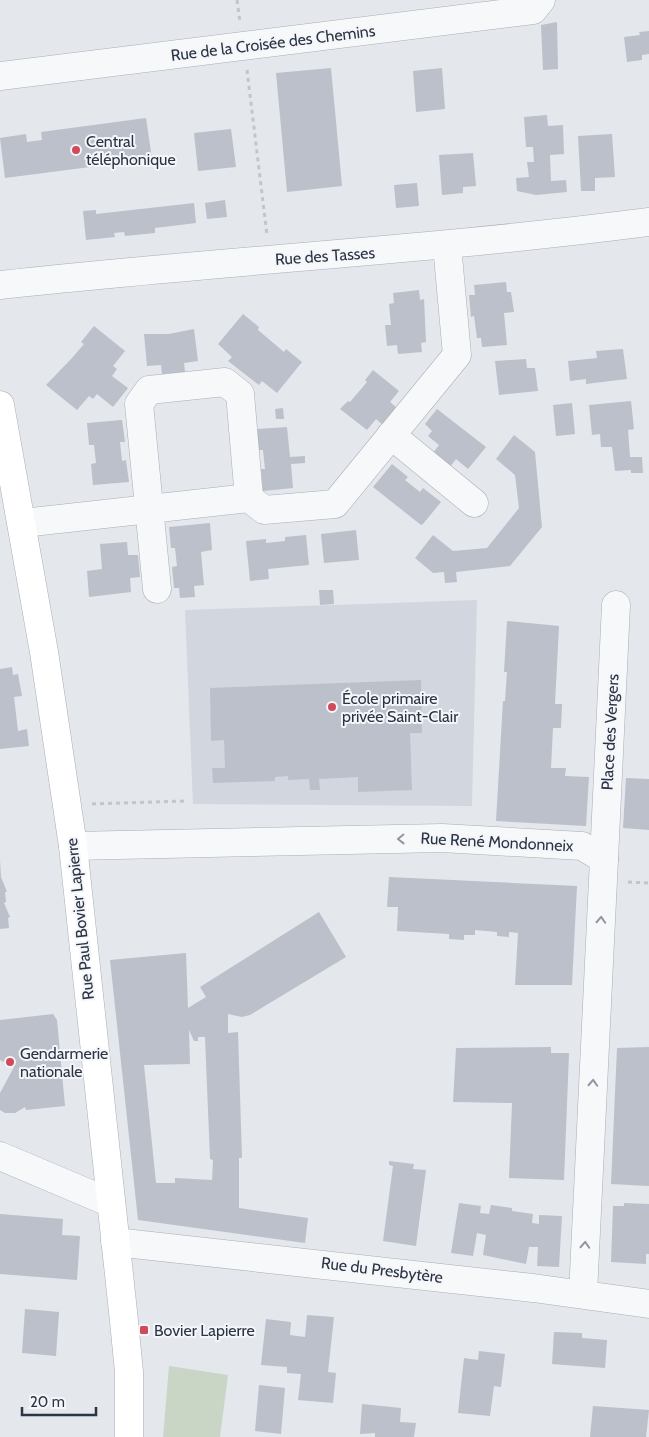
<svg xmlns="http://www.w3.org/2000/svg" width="649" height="1437" font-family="Cabin,sans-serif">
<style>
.built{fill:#d2d6de}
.green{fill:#c9d6c5}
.building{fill:#bbc0ca;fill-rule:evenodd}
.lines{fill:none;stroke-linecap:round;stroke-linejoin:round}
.street-casing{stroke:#a9aeb7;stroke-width:29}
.secondary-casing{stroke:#a9aeb7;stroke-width:29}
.path{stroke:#c2c5cb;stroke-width:3;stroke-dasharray:4 4;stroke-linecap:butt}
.street{stroke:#f7f8fa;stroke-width:28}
.secondary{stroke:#fff;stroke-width:28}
.oneway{stroke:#9196a0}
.poi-dot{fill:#d1495b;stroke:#f4f6f9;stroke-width:2}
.labels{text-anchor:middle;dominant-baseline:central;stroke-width:4;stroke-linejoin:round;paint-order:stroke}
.street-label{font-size:16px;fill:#2b3445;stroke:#f4f6f9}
.poi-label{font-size:16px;fill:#2b3445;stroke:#f4f6f9;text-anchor:start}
</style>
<rect width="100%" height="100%" fill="#e4e7ec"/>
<path class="built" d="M477 600 472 806 193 804 185 610Z"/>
<path class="green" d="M169 1366 228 1375 220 1437H163Z"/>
<g class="building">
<path d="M557 22 558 69 543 70 541 25Z"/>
<path d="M649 31V54L642 55V60L627 62 624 37 640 35 639 32Z"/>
<path d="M331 68 342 186 287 192 276 73Z"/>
<path d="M442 68 445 109 416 112 413 71Z"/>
<path d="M547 115 548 126 563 125 564 154 550 155 551 181 566 180 567 192 536 195 517 191 516 178 529 177 527 162H534L533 147H526L524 117Z"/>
<path d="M146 118 152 159 5 178 0 138 26 134 27 142 42 140 41 132Z"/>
<path d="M231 129 236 167 198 171 194 133Z"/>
<path d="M612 134 615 177 595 178V191H581L578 136Z"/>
<path d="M473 153 476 186 463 187V193L442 195 439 155Z"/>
<path d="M417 183 419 206 396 208 394 185Z"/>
<path d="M225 200 227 217 207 219 205 203Z"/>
<path d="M194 203 196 223 155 228V233L125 236 124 232 114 233 115 237 86 240 83 211 96 210V214Z"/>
<path d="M506 282 507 292H511L514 312 504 313 507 345 482 347 481 338H477L474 316 471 317 469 295H475L474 285Z"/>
<path d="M419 290 420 300 424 299 426 342 421 343 422 352 398 354 397 345 387 346 385 325H391L389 304 394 303 393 293Z"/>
<path d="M243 314 259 327 258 330 284 352 286 349 302 362 277 393 262 381 259 385 228 361 232 357 218 344Z"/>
<path d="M94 326 125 351 113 366 117 369 112 376 128 388 113 407 97 394 93 399 89 396 77 410 46 385 72 358 84 344 81 342Z"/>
<path d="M194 329 198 361 184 363 185 372 162 374 161 365 147 366 144 334H169Z"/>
<path d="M623 349 627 379 586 384V379L570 381 568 361 597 358 596 351Z"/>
<path d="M526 359 527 368H535L538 391 499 395 495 361Z"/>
<path d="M373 370 399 391 390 402 397 408 383 425 376 419 367 430 340 409 348 401 350 402 367 382 365 380Z"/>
<path d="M631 401 634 429 628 430 630 457H642L643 473H631V470L615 471 612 447H601L600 434 592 435 589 405Z"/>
<path d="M572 403 575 434 556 436 553 405Z"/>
<path d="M283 408 284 419H276L275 409Z"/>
<path d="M437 409 486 447 468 469 456 459 450 467 433 453 439 445 428 436 432 431 425 424Z"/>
<path d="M122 420 125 442H120L122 461 126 460 129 482 93 485 91 464 96 463 94 445H89L87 423Z"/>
<path d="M287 427 290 457 305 456V463L291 464 293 488 263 491 261 469H265L263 450H259L257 429Z"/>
<path d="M514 435 535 452 542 527 510 566 456 572 457 582 445 583 444 572 433 573 415 558 433 535 453 551 487 548 519 508 515 475 496 459Z"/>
<path d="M392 464 408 477 405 480 420 492 423 488 441 502 423 524 421 525 373 487Z"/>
<path d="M210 523 212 550 201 552 204 585 194 586 195 597 180 598 179 588H174L172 567 177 566 175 548H171L169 527Z"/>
<path d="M356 530 359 560 324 563 321 534Z"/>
<path d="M306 535 309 565 268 569 269 579 250 581 246 541 266 539V543L285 541V537Z"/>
<path d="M127 542 128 555H138L140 577 130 578 131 592 89 597 87 571 102 569 100 544Z"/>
<path d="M319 590H333L334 604 320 605Z"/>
<path d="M507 621 559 626 555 704H562L561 728H553L551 768H566L565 776 589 777 586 826 496 821 503 701H505L507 672H504Z"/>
<path d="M12 667 13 675 18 674 22 696 14 697 18 731 27 729 29 746 0 749V669Z"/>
<path d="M421 680 422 733H410L412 790 358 792V777L319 779 320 790H310L309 779 288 780V776L275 777V781L213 783 212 768H225L224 740 211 741 210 688Z"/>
<path d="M626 778 649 779V830L623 828Z"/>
<path d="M0 860 1 877 7 892H5L6 902 4 903 10 917 8 918 9 928 0 929Z"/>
<path d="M389 877 577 886 572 985H515L518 933 509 932V937L497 936V932L475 930V935H464V940L449 939V934L397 931 398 907H387Z"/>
<path d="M319 912 346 957 250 1015 242 1017 228 1014V1033L238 1032 242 1158H239V1208L308 1218 305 1243 138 1220 110 960 186 953 188 1008 206 997 200 987ZM189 1030 194 1041H198V1037H205L210 1159 213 1160 212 1180 175 1178V1183H156L144 1065 190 1064Z"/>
<path d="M53 1014 57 1020 65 1106 26 1110 25 1107 15 1113H5L0 1110V1093L14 1067 0 1060V1020Z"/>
<path d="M551 1047V1053H569L564 1180 509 1178 512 1103 453 1102 456 1048Z"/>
<path d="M649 1047V1186L611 1184 617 1048Z"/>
<path d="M389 1161 414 1164 413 1169 426 1170 416 1246 383 1241 393 1166 389 1165Z"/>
<path d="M459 1203 481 1206 480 1213 489 1214 491 1205 512 1208V1211L533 1214 532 1223 539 1224V1215L562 1216 559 1267 537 1266 538 1247H529L526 1264 483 1255 486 1235 477 1233 473 1256 451 1253Z"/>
<path d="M624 1203 649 1204V1254H646V1264L611 1262 613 1206H624Z"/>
<path d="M0 1214 63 1219 62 1235 80 1236 77 1280 0 1274Z"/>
<path d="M25 1309 59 1312 56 1356 22 1353Z"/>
<path d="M307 1315 334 1317 328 1372 336 1373 333 1403 298 1400 301 1374 287 1373V1367L261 1365 266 1319 291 1322 290 1335 305 1337Z"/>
<path d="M554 1332 582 1333V1338L607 1340 605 1368 552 1364Z"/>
<path d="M479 1351 505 1354 501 1387 494 1386 490 1416 458 1413 464 1358 478 1360Z"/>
<path d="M259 1385 285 1388 281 1434 255 1431Z"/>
<path d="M362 1404 401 1408 400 1422 416 1423 414 1437H375V1433L360 1434Z"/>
<path d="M593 1406 649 1410 646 1437H590Z"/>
</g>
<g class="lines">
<defs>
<g id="street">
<path d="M0 76 533 10 541 0"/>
<path d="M0 285C216 261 433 250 649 222"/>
<path d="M391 435 474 503"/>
<path d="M23 523 249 498 264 510 335 504 457 355 447 245"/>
<path d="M157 589 139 404 149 390 225 382 240 394 249 498"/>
<path d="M73 846 442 838 582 846 604 859 583 1294"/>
<path d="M604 859 616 605"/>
<path d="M0 1156 111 1203"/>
<path d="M115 1242 533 1288 649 1304"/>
</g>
<path id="secondary" d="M0 405 44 652 73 846 124 1321 129 1372V1437"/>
</defs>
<use href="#street" class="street-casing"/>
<use href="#secondary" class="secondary-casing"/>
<g class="path">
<path d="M237 0 240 22"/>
<path d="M247 70 267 235"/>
<path d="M92 804 186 801"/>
<path d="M628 882 649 883"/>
</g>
<use href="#street" class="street"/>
<use href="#secondary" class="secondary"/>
</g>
<defs><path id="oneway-chevron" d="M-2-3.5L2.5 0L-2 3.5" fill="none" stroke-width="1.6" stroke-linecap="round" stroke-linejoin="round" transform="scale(1.25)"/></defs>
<g class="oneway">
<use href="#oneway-chevron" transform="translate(401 839) rotate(179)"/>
<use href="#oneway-chevron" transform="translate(601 920) rotate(-87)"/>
<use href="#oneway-chevron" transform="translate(593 1083) rotate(-87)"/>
<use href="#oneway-chevron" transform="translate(585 1245) rotate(-87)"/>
</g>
<g class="poi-dot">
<circle cx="76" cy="150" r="5"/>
<circle cx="332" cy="707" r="5"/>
<circle cx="10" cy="1062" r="5"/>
<rect x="139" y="1325" width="10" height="10" rx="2.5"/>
</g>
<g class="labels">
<g class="street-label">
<text transform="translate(273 43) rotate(-7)">Rue de la Croisée des Chemins</text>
<text transform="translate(325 256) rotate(-4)">Rue des Tasses</text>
<text transform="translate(610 732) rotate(-87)">Place des Vergers</text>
<text transform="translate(497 842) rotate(3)">Rue René Mondonneix</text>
<text transform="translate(80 919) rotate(-96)">Rue Paul Bovier Lapierre</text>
<text transform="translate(382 1270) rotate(7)">Rue du Presbytère</text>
</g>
<g class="poi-label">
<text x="86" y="141">Central<tspan x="86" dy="18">téléphonique</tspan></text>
<text x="342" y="698">École primaire<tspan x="342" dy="18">privée Saint-Clair</tspan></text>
<text x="20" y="1053">Gendarmerie<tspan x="20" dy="18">nationale</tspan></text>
<text x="154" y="1330">Bovier Lapierre</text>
</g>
</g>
<path d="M22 1407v8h74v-8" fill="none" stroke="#2b3445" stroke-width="2.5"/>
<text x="30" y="1407" font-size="15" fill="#2b3445" stroke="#f4f6f9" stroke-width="4" paint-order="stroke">20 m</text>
</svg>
